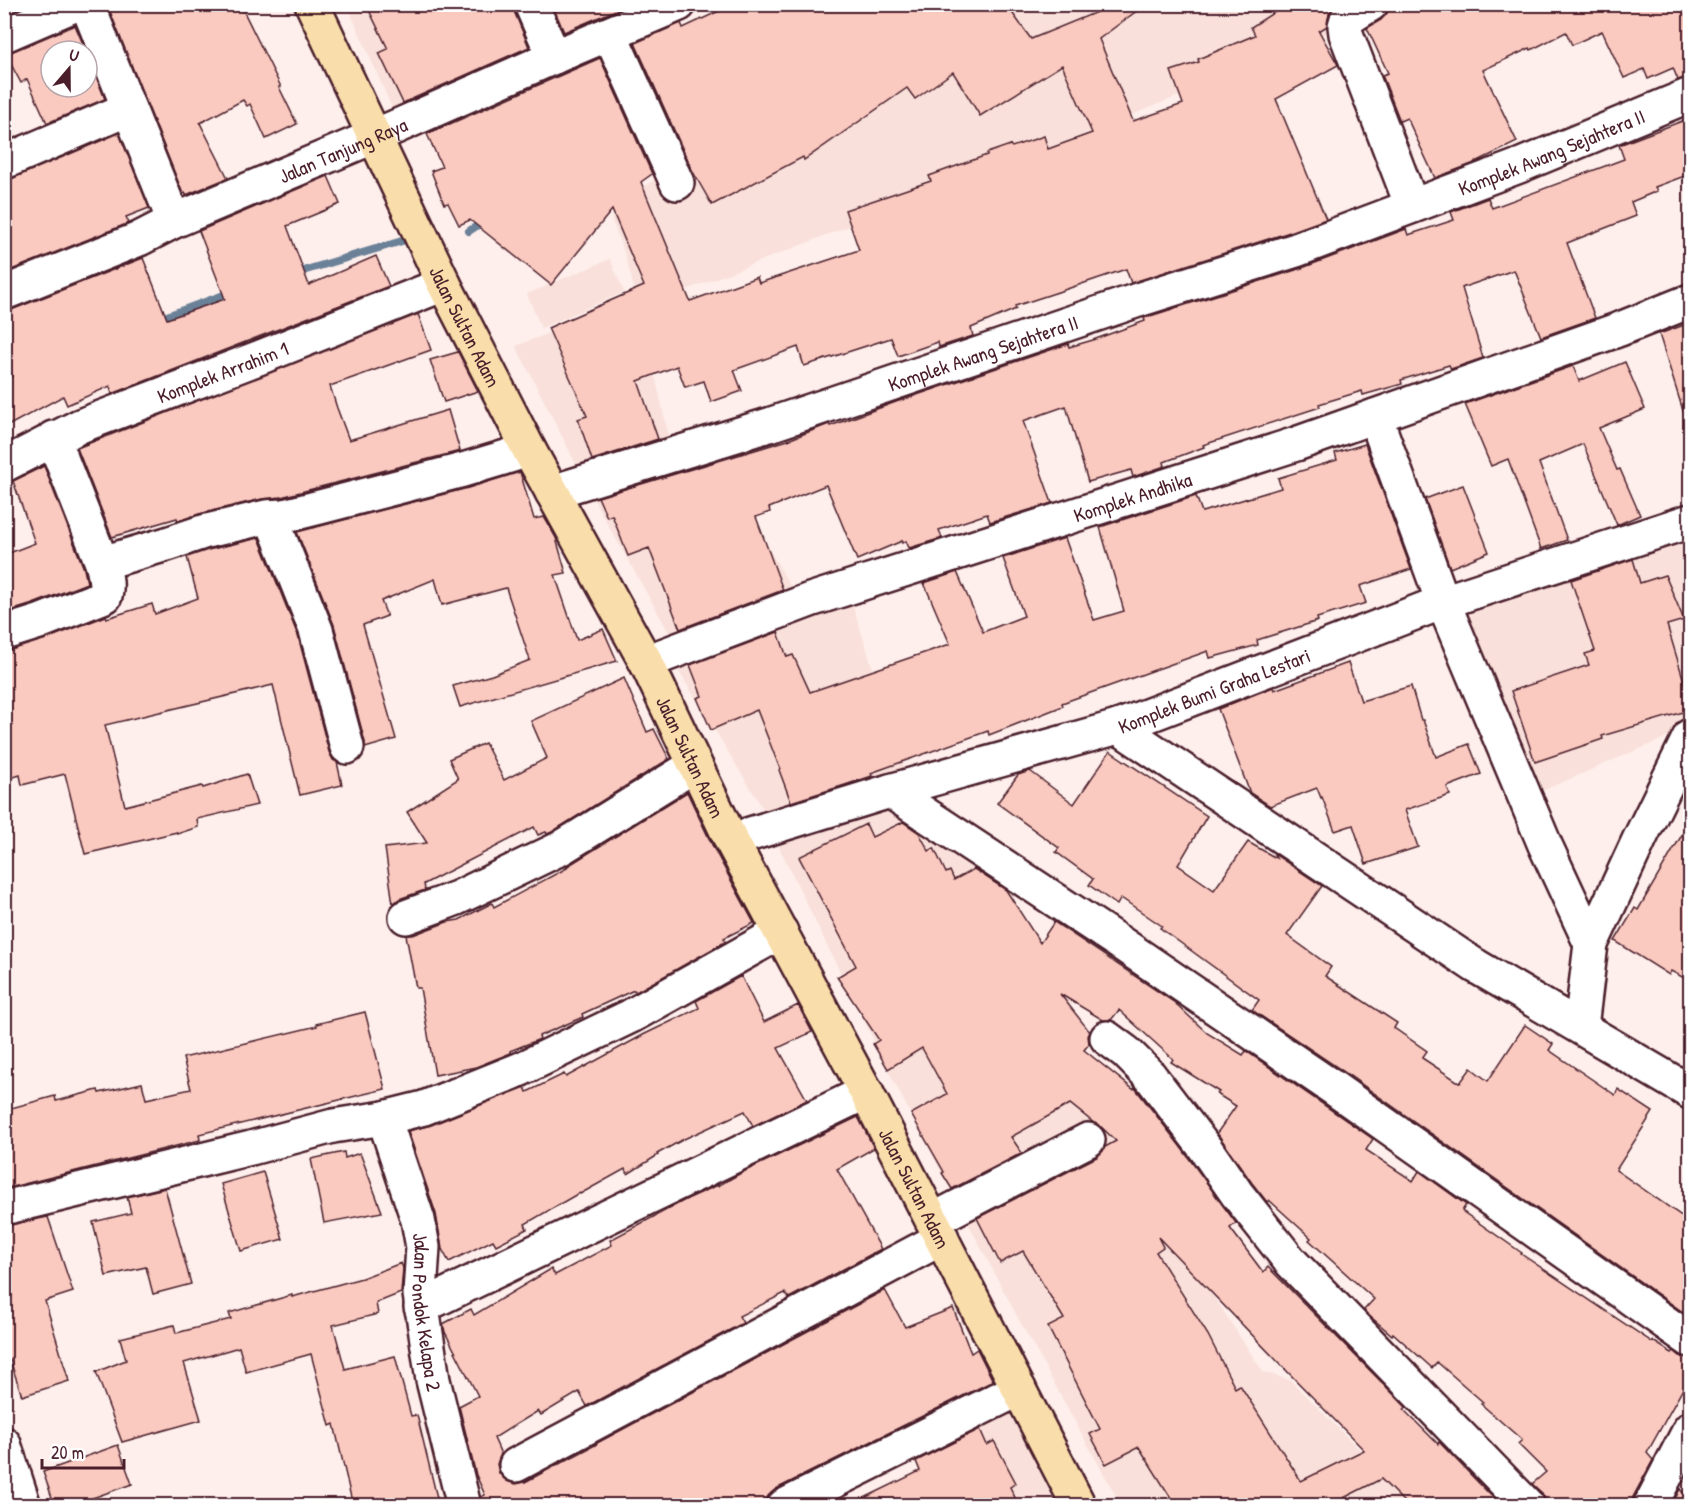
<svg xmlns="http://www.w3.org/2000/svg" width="1695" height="1510" font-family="'Patrick Hand',sans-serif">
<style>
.built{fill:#f9e0db}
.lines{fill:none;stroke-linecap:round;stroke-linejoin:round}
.stream{stroke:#6b8198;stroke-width:8}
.building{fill:#facac0;stroke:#4a1f2b;stroke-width:1.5;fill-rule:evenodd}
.minor-casing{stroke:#4a1f2b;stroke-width:38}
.major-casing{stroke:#4a1f2b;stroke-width:38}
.minor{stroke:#fff;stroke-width:33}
.major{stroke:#f9deab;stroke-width:33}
.labels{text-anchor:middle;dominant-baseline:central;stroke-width:6;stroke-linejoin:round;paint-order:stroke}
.street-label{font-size:20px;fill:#4a1f2b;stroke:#fff}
</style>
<rect width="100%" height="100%" fill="#feefec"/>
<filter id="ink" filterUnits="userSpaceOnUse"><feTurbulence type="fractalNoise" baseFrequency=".0167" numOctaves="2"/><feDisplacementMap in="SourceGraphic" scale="12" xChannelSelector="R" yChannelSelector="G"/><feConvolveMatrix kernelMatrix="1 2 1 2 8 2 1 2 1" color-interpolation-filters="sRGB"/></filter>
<g filter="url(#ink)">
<g class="built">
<path d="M347 5H463L493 75 396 117Z"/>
<path d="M930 5H1376L1270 65 1268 63 1166 101 1098 129 645 306 637 298 669 437 580 472 516 346 637 298 625 255 611 218 617 214 639 189 664 175 685 168 792 99Z"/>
<path d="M610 259 624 292 541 328 527 294Z"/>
<path d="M656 470 694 541 755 524 797 598 675 643 590 493Z"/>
<path d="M1690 537V722L1688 728 1537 793 1461 619 1488 599Z"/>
<path d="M850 597 908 779 768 817 672 660Z"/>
<path d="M887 803 1029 888 991 908 1074 1002 1020 1048 1086 1118 1100 1109 1194 1266 1263 1372 1290 1380 1415 1505H1121L1018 1318 896 1086 776 841Z"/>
<path d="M1010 1384 1075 1505H951L910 1441Z"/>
</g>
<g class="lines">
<g class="stream">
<path d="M469 231 486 220"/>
<path d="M293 274 402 241"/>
<path d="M156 320 232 292"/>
<path d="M4 377 21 371"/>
</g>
</g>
<g class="building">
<path d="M107 4H240L281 87H279L297 124 266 139 250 104 247 106 243 100 200 123 228 178 186 195 185 193 183 194Z"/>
<path d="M366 4H513L514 11 529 47 403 103 379 53 388 49Z"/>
<path d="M552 4H630L564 32Z"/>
<path d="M734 4H1006L1031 39 1097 12 1092 4H1146L1099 39 1133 121 1183 104 1171 71 1199 62 1198 59 1255 35 1251 27 1287 4H1336L1329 14 1327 26 1319 31 1338 65 1276 99 1326 219 1290 232 1131 283 1126 269 1058 292 1015 306 1016 309 971 328 973 336 939 347 938 342 898 356 891 338 804 366 798 347 734 370 742 391 711 402 704 381 685 387 677 366 638 381 658 439 592 460 578 419 587 416 548 328 644 286 612 210 551 285 470 220 459 225 448 203 444 204 431 171 442 167 427 134 600 58 652 174 641 182 690 301 757 277 759 283 859 250 845 210 931 181 929 176 987 155V153L1010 145 1012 147 1044 136 1048 149 1092 133 1062 65 980 116 953 72 915 99 907 88 804 160 803 157 712 205 692 170 635 43 681 23 683 28Z"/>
<path d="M1390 4H1690V77L1678 80 1673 68 1648 79 1644 69 1624 78 1602 31 1572 45 1566 32 1531 50 1530 48 1483 70 1517 142 1472 164 1435 178 1407 118 1400 121 1382 75 1388 73 1367 28 1381 20 1387 13Z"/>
<path d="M75 25 86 51H51V87H87V54L105 99 47 123 27 79 21 83 5 53 11 52Z"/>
<path d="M1690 118V174L1655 187 1657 191 1631 202 1636 216 1567 243 1595 318 1541 337 1514 270 1464 287 1462 288 1483 358 1451 369 1449 365 1401 380 1402 384 1363 395 1362 391 1319 404 1320 407 1203 445 1204 447 1164 462 1165 466 1133 477 1131 470 1088 482 1066 406 1023 421 1052 503 990 522 987 514 939 530 942 538 909 548 906 541 902 543V541L857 560 826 485 769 508 770 512 756 517 783 590 680 629 649 548 628 556 612 515 607 517 598 497 788 440 829 424 830 426 896 402 1068 344 1069 347 1093 340 1145 321 1144 318 1302 268 1406 229 1408 235 1454 220 1451 212 1488 198 1492 208 1624 159 1619 145Z"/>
<path d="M119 133 149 208 126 217 129 223 4 273V180L11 179Z"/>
<path d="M328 176 340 204 287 226 309 285 376 256 389 286 112 394 110 386 67 405 63 396 4 428V381L12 376 4 360V311L11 310 143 258 167 319 225 299 199 231Z"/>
<path d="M418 314 431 350 330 386 337 408 349 440 448 410 460 451 281 497 262 499 199 514 178 521 177 518 112 537 77 448Z"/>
<path d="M1690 323V417H1685L1659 334Z"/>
<path d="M458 352 478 391 444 402 430 360Z"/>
<path d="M1625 362 1645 409 1599 428 1617 470 1620 469 1640 515 1617 525 1583 444 1539 463 1567 540 1541 549 1508 459 1491 466 1465 404 1573 366 1579 381Z"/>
<path d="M1365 444 1411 569 1360 586 1366 603 1317 618 1318 621 1257 640 1258 645 1210 658 1208 651 1062 703 1063 706 989 735 988 731 871 773 872 776 845 785 791 802 779 770 780 769 757 710 711 730 697 698 702 696 690 665 778 632 787 657 793 655 810 692 950 644 924 583 957 572 983 632 1024 616 1003 558 1065 538 1094 620 1124 611 1100 527 1196 496 1202 512 1281 488 1278 478 1337 460 1335 453Z"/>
<path d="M44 466 84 569 87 583 33 604 4 613V555L35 543 13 481Z"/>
<path d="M520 472 534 519 544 517 556 538 566 573 555 575 577 640 603 629 617 661 460 707 453 686 492 675 530 660 506 588 442 605 435 579 381 601 387 616 363 625 396 739 365 748V742L334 625 297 532 468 488Z"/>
<path d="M1463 485 1489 552 1450 568 1425 499Z"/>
<path d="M259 538 298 636 329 752 333 760 337 762 342 785 300 795 273 685 105 725 125 806 202 786 203 788 247 774 257 805 197 819 198 827 177 834V832L85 854 65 774 22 785 20 775 4 780V651L46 639 106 616 107 618 152 604 155 614 198 598 187 557 208 550Z"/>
<path d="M1633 559 1640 583 1665 575 1684 620 1667 625 1690 701V710L1602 736 1603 739 1535 762 1511 691 1589 665 1585 654 1595 651 1571 580Z"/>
<path d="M1348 663 1361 701 1411 686 1421 720H1423L1436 757 1469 744 1481 774 1447 787 1450 795 1405 810 1418 847 1366 864 1353 825 1335 831 1322 797 1321 798 1317 788 1270 806 1250 793 1218 709 1273 687 1274 690Z"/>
<path d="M624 678 647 732 654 729 669 759 552 832 547 834 546 832 538 835 534 827 424 884 425 890 399 899 393 904 385 848 427 843 407 812 458 779 449 759 485 743 504 780 547 758 531 721Z"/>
<path d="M1110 751 1207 816 1178 865 1214 890 1248 842 1276 858 1274 854 1322 886 1287 935 1331 967 1325 976 1397 1023 1394 1028 1427 1051 1422 1058 1460 1083 1471 1068 1488 1081 1525 1025 1553 1044 1549 1050 1615 1095 1618 1089 1653 1112 1616 1170 1690 1222V1317L1343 1071 1252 1010 1259 1000 1160 928 1162 926 1121 898 1117 905 1089 885 1093 879 1056 852 1059 848 997 803 1018 775 1030 771 1074 804Z"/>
<path d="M687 792 714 849 754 923 724 938 725 942 636 992 634 990 582 1014 583 1017 539 1036 540 1039 510 1051 511 1053 476 1067 435 1075 420 988H416L406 935H413L447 922 459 920 492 903 494 907 567 868 566 867Z"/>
<path d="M1690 821V981L1671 971 1669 975 1615 941 1635 908 1638 910Z"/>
<path d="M903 822 919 833 929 851 934 848 946 873 950 871 954 880 974 869 1006 890 1040 943 1054 922 1175 1003 1207 1033 1243 1055 1246 1051 1373 1139 1366 1150 1413 1181 1419 1171 1466 1205 1462 1211 1522 1253 1521 1254 1652 1342 1653 1341 1672 1353 1674 1351 1680 1356 1690 1358V1376L1647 1453 1653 1460 1633 1497 1631 1506H1546V1501L1542 1493 1532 1484 1546 1472 1518 1444 1522 1440 1481 1404 1483 1402 1437 1362 1432 1368 1393 1333 1392 1335 1366 1313 1364 1310 1374 1299 1309 1240 1311 1238 1269 1200 1267 1202 1252 1183 1217 1133 1236 1106 1217 1094 1219 1092 1171 1062 1173 1059 1119 1010 1111 1020H1103L1060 994 1090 1032 1088 1036 1089 1044 1084 1050 1133 1089 1135 1088 1180 1146 1236 1223 1230 1228 1263 1272 1268 1267 1406 1407 1404 1410 1438 1444 1439 1442 1501 1506H1408L1381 1479 1328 1506H1176L1139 1447 1106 1464 1090 1434 1100 1429 1048 1327 1064 1319 1023 1251 1000 1263 977 1218 1097 1157 1103 1151 1105 1147 1116 1141 1099 1125 1094 1123 1070 1104 1011 1137 1022 1153 952 1189 942 1173 944 1172 911 1114 947 1094 922 1048 888 1069 873 1044 879 1040 837 977 856 966 799 857 866 824 872 837ZM1158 1237 1281 1365 1364 1450 1301 1481 1240 1385 1235 1388 1208 1335 1156 1252 1163 1247Z"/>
<path d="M741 976 764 1022 798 1005 812 1032 778 1048 807 1100 753 1126 745 1111 684 1139 657 1154 658 1155 628 1174 625 1169 580 1194 579 1193 525 1224 527 1229 496 1245 493 1240 449 1262 442 1249 436 1214 408 1131 431 1125 525 1087 527 1092 564 1074 566 1077 645 1034 699 1008 696 1001Z"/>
<path d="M365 1012 385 1089 199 1134 200 1140 4 1189V1110L55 1096 56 1101 98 1090 99 1093 142 1083 146 1099 191 1089 183 1058 317 1026 316 1024Z"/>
<path d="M858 1117 874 1148 837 1169 881 1249 789 1298 785 1293 739 1316 743 1323 587 1406 579 1392 541 1415 538 1411 494 1438 501 1454 497 1464 499 1473 507 1481 516 1484 525 1482 597 1444V1443L885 1290 905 1327 953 1308 971 1353 977 1349 993 1381 776 1489 768 1496 765 1506H482L481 1497 485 1495 476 1475 459 1406 478 1396 445 1332 443 1324 471 1309 474 1315 551 1269 555 1275 612 1245 610 1240 687 1199 718 1185V1186L741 1173Z"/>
<path d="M344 1152 345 1158 360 1153 382 1212 324 1223 311 1159Z"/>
<path d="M263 1172 283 1239 241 1251 221 1184Z"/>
<path d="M165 1188 191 1284 153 1294 146 1267 106 1276 93 1222 131 1213 127 1197Z"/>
<path d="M48 1217 73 1292 45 1301 69 1381 22 1396 10 1360 4 1361V1226Z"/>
<path d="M401 1263 403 1268 401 1293 376 1303 378 1314 333 1325 345 1369 395 1356 411 1416 417 1415 439 1506H353L334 1424 330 1426 311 1354 246 1372 239 1347 184 1363 201 1420 122 1442 96 1372 126 1360 120 1338 174 1325 176 1333 231 1319 229 1313 292 1295V1297L362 1278Z"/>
<path d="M980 1429 987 1445 994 1441 1016 1483 1010 1487 1019 1506H848L920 1471 916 1461Z"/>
<path d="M118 1445 132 1484 70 1506H55L43 1472Z"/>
<path d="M1680 1489 1690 1501V1506L1672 1505Z"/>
</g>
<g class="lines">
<defs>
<g id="minor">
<path d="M87 4 174 221"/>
<path d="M531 4 554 57"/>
<path d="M1371 4 1347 19 1345 26 1346 34 1412 206"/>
<path d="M610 34 677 183"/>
<path d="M4 35 76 4"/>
<path d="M4 162 128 109"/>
<path id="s1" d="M4 293 139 239 174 221 375 136 554 57 679 4"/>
<path d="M1375 416 1443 602 1545 845 1591 944"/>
<path id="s2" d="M4 465 80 426 261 357 444 284"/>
<path id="s3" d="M552 492 772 424 1141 299 1296 250 1519 166 1690 95"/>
<path d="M271 517 316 630 347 747"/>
<path d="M102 563 167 544 203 532 266 517 284 516 320 507 463 470 529 450"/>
<path d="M4 633 39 622 105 596C108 585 105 574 102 563L53 438"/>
<path id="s4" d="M646 662 810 600 1296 444 1620 329 1690 301"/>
<path d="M1118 727 1474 965 1690 1092"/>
<path d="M890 791 1122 944 1332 1087 1690 1340"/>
<path id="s5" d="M731 840 890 791 1118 727 1443 602 1690 521"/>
<path d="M406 917 457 898 561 848 695 765"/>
<path d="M1581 1027 1591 944 1640 838 1690 736"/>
<path d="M1107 1038 1126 1052 1150 1076 1205 1148 1237 1194 1290 1261 1528 1506"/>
<path id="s6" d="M384 1118 418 1220 423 1247 420 1294 433 1380 464 1506"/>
<path d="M4 1208 251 1148 333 1126 384 1118 424 1108 521 1069 631 1016 781 932"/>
<path d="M933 1220 1088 1140"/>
<path d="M421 1307 866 1092"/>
<path d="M4 1444 24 1506"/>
<path d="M516 1465 942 1238"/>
<path d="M784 1506 1019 1389"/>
<path d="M1650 1506 1690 1429"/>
</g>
<g id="major">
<path id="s7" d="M312 4 444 284 529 450 646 662 731 840 866 1092 1079 1506"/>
</g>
</defs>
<use href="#minor" class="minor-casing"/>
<use href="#major" class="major-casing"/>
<use href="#minor" class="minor"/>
<use href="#major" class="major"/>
</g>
</g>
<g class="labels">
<g class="street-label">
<text stroke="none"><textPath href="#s1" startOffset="368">Jalan Tanjung Raya</textPath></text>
<text stroke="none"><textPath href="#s3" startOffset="1056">Komplek Awang Sejahtera II</textPath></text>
<text stroke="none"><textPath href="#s7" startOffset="357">Jalan Sultan Adam</textPath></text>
<text stroke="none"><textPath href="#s3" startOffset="453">Komplek Awang Sejahtera II</textPath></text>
<text stroke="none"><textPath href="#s2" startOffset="238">Komplek Arrahim 1</textPath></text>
<text stroke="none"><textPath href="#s4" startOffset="514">Komplek Andhika</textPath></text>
<text stroke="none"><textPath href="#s5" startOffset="506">Komplek Bumi Graha Lestari</textPath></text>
<text stroke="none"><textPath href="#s7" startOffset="843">Jalan Sultan Adam</textPath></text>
<text stroke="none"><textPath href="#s7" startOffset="1329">Jalan Sultan Adam</textPath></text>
<text stroke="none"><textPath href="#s6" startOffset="200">Jalan Pondok Kelapa 2</textPath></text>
</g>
</g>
<rect width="1695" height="1510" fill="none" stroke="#fff" stroke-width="24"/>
<rect x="12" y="12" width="1671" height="1486" fill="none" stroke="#4a1f2b" stroke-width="2" filter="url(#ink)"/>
<g transform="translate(69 69) rotate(20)"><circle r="28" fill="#ffffff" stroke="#b7a5aa" stroke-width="1.5"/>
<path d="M0-4.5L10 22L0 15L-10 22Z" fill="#4a1f2b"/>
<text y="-9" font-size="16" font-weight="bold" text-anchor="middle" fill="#4a1f2b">U</text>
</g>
<path d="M42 1459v9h82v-9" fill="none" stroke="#4a1f2b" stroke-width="3"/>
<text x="51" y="1459" font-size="18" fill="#4a1f2b" stroke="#ffffff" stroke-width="4.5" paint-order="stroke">20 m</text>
</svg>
